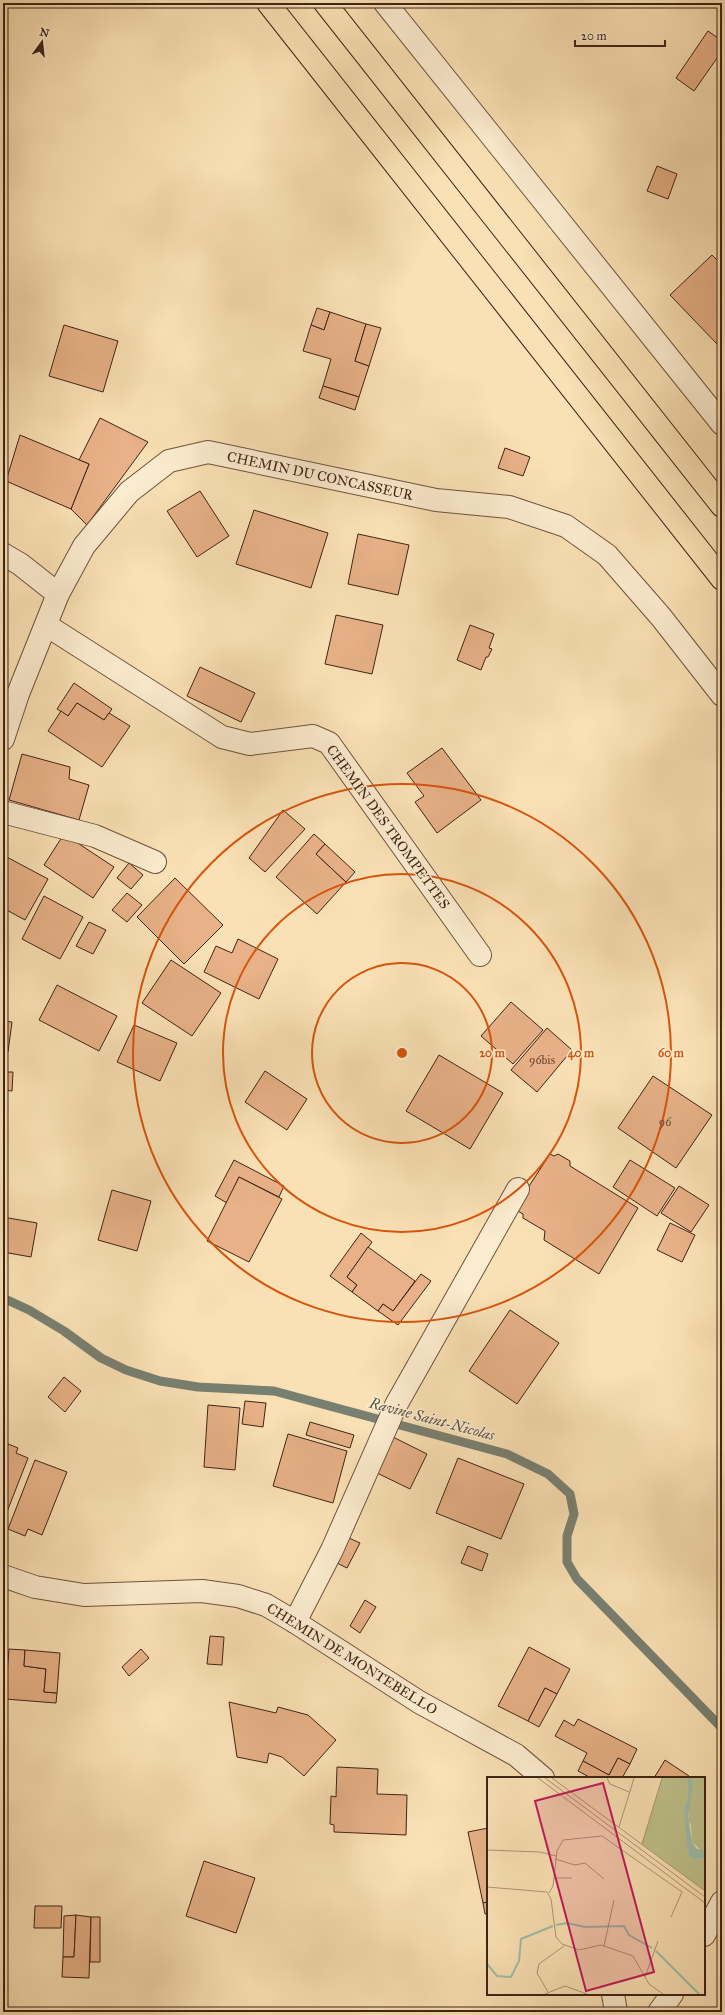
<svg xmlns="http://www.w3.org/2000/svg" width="725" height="2015" font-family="'IM FELL Great Primer',serif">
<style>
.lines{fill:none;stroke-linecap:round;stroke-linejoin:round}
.stream{stroke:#788071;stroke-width:9}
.building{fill:#e8b187;stroke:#3e2416}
.minor-casing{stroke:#6d533e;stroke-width:24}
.highway-casing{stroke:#3e2416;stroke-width:24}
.minor{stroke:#fceccf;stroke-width:22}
.highway{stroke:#fae1b5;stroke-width:22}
.ring{fill:none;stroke:#d7540d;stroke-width:2}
.labels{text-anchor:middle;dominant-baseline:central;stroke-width:3;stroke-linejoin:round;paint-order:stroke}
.number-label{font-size:12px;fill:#684732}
.street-label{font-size:14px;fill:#3e2416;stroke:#fceccf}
.water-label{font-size:15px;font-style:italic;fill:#5b5244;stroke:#fceccf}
.inset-river{fill:none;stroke:#9ebeae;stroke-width:2}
.inset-road{fill:none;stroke:#af9575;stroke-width:1}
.view{fill:#c2185b;fill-opacity:0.15;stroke:#c2185b;stroke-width:2}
.inset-edge{fill:none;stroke:#3e2416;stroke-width:2}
.centre{fill:#d7540d;stroke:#fceccf;stroke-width:2}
.ring-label{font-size:12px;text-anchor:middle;font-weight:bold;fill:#d7540d;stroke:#fceccf;stroke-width:3;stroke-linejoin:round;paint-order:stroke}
</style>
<rect width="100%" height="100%" fill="#fae1b5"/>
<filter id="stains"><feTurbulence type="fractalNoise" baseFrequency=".005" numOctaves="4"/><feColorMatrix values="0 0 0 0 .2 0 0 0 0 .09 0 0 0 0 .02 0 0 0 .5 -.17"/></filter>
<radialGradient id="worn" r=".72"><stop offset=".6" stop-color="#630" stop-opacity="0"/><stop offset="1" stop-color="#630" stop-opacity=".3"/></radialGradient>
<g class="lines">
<path class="stream" d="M3 1298 29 1310 64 1331 101 1358 126 1370 160 1381 198 1387 274 1391 507 1454 548 1474 570 1494 574 1514 567 1536V1562L577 1579 722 1728"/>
</g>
<g class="building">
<path d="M708 31 722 41V51L694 91 676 78Z"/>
<path d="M657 166 677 174 668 199 647 191Z"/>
<path d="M712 255 722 265V339L717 344 670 295Z"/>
<path d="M317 308 330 312 324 330 311 325Z"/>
<path d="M330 312 366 324 355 361 369 366 359 397 323 386 331 359 303 351 311 325 324 330Z"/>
<path d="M366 324 381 328 369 366 355 361Z"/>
<path d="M64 325 118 341 103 392 49 376Z"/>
<path d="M323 386 359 397 355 410 319 398Z"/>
<path d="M100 418 148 442 87 525 71 509 89 464 79 460Z"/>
<path d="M20 435 89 464 71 509 6 481Z"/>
<path d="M505 448 530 457 523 476 498 468Z"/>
<path d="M200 491 229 536 197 557 167 511Z"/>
<path d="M254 510 328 533 311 588 236 564Z"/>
<path d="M358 534 409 545 398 595 348 584Z"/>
<path d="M336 615 383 625 372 674 325 664Z"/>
<path d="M470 625 494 634 489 648 492 649 488 657H486L481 670 457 660Z"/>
<path d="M200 667 255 693 241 722 187 696Z"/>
<path d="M74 683 112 709 104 720 77 703 68 716 57 709Z"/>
<path d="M77 703 104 720 109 713 130 726 102 767 48 731 61 711 68 716Z"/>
<path d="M442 748 481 800 437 833 415 802 424 796 407 773Z"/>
<path d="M22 754 70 767 69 779 89 785 79 820 9 800Z"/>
<path d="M283 810 305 829 265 872 249 858Z"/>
<path d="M64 834 114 867 93 898 44 865Z"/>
<path d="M314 834 325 844 316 854 346 882 317 914 276 877Z"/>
<path d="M325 844 355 872 346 882 316 854Z"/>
<path d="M3 855 48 879 25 920 3 908Z"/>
<path d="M129 863 143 875 131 889 117 878Z"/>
<path d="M175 878 223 925 184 964 137 917Z"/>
<path d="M127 893 142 905 127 922 112 910Z"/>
<path d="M44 896 83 917 60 959 22 939Z"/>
<path d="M89 922 106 930 93 954 76 946Z"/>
<path d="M238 939 278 959 259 999 204 972 216 946 232 953Z"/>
<path d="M171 960 221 993 192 1036 142 1003Z"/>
<path d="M57 985 117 1016 99 1051 39 1020Z"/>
<path d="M511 1002 543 1030 513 1064 481 1036Z"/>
<path d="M3 1021 12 1022 8 1052 3 1051Z"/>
<path d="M134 1025 177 1043 160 1081 117 1062Z"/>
<path d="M547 1028 572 1050 537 1092 511 1070Z"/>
<path d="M439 1055 503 1093 470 1149 406 1111Z"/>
<path d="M265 1071 307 1099 287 1130 245 1102Z"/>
<path d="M3 1072H13L12 1091 3 1090Z"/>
<path d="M653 1076 712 1115 676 1168 618 1128Z"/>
<path d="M550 1154 554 1156 558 1154 570 1161V1166L638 1208 599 1274 544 1240 545 1231 523 1218V1214L514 1209Z"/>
<path d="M234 1160 284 1186 279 1197 239 1177 227 1203 215 1196Z"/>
<path d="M630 1160 675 1188 657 1216 613 1187Z"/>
<path d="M239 1177 282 1199 249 1262 207 1241Z"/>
<path d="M679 1186 709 1205 691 1232 661 1213Z"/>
<path d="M112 1190 151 1201 137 1251 98 1240Z"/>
<path d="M3 1217 37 1223 31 1257 3 1252Z"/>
<path d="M670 1223 695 1235 682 1262 657 1250Z"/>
<path d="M361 1233 372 1242 347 1277 357 1285 352 1292 330 1276Z"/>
<path d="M368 1247 415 1281 393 1311 383 1304 378 1311 352 1292 357 1285 347 1277Z"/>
<path d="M421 1274 431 1281 398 1325 378 1311 383 1304 393 1311Z"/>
<path d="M510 1310 559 1343 517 1404 469 1371Z"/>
<path d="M64 1377 81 1391 65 1412 48 1397Z"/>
<path d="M245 1401 266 1403 263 1427 242 1424Z"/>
<path d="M208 1405 240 1408 235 1470 204 1467Z"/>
<path d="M310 1422 354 1435 350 1448 306 1435Z"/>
<path d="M288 1434 347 1451 333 1503 273 1486Z"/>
<path d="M393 1437 427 1454 410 1489 375 1472Z"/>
<path d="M3 1442 18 1448 16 1453 28 1458 3 1522Z"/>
<path d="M458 1458 524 1484 501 1539 436 1513Z"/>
<path d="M35 1460 67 1472 42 1535 28 1529 25 1536 8 1529Z"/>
<path d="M349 1538 360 1543 347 1568 337 1563Z"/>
<path d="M468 1546 488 1554 482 1571 461 1563Z"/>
<path d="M365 1600 376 1607 360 1633 350 1626Z"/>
<path d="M210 1636 224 1637 222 1665 207 1664Z"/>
<path d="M529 1647 570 1669 557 1694 545 1688 528 1721 498 1706Z"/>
<path d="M9 1649 25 1650 24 1666 46 1669 44 1692 57 1693 56 1703 5 1699Z"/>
<path d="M141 1649 149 1658 129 1676 122 1667Z"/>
<path d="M25 1650 60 1653 57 1693 44 1692 46 1669 24 1666Z"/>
<path d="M545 1688 557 1694 539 1727 528 1721Z"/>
<path d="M229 1702 276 1713 278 1707 308 1715 336 1740 304 1776 282 1757 269 1753 267 1763 237 1757Z"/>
<path d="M578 1719 637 1749 630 1764 618 1758 609 1775 583 1761 587 1753 555 1736 564 1720 574 1726Z"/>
<path d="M618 1758 630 1764 622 1778H591L578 1771 583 1761 609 1775Z"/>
<path d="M665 1760 689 1776 688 1778H654Z"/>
<path d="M337 1767 378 1769 377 1794 407 1795 406 1835 334 1832V1825L330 1824 331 1796 336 1797Z"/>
<path d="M488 1828V1902L483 1903 468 1832Z"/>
<path d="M204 1861 255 1878 236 1933 186 1916Z"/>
<path d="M488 1902V1913L485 1914 483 1903Z"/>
<path d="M35 1906H62L61 1928H34Z"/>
<path d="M76 1915 74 1957H63L64 1916Z"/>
<path d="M76 1915 91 1917 89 1978 62 1977 63 1957H74Z"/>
<path d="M91 1917H100V1962H90Z"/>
</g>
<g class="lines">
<defs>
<g id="minor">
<path d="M385 3 722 424"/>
<path d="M3 554 20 564 58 594"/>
<path d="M46 625 222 737 250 744 313 736 329 743 480 955"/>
<path d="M3 739 18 694 58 594 84 546 129 492 169 461 208 452 436 500 509 507 566 526 607 555 661 617 722 695"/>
<path d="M3 812 95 836 155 862"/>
<path d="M3 1576 35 1587 84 1595 202 1591 238 1596 266 1605 295 1622 419 1702 516 1755 543 1778"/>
<path d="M295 1622 332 1550 396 1405 518 1189"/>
<path d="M704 1935 722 1902"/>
<path d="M613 1994 616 2012"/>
<path d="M659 2012 672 1994"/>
</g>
<g id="highway">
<path d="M268 3 722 579"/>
<path d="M325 3 722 506"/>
</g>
</defs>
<use href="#minor" class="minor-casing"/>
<use href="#highway" class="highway-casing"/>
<use href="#minor" class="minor"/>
<use href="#highway" class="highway"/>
</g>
<g class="ring">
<circle cx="402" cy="1053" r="90"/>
<circle cx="402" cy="1053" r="179"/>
<circle cx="402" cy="1053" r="269"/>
</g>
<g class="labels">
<g class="number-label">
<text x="542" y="1060">96bis</text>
<text x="665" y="1122">96</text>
</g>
<g class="street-label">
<text transform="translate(320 476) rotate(12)">CHEMIN DU CONCASSEUR</text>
<text transform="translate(388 827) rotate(54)">CHEMIN DES TROMPETTES</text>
<text transform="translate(352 1659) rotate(32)">CHEMIN DE MONTEBELLO</text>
</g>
<g class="water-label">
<text transform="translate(432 1419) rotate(15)">Ravine Saint-Nicolas</text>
</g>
</g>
<g transform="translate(487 1777)">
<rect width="218" height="218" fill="#fae1b5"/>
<path d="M175 1H200L201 20 197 31 202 79 207 83 218 81V114L155 67ZM204 1H218V74H215L205 65 204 48 201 43Z" fill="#bfc28d"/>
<path d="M200 1H204L206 8 201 39 205 65 210 72 218 73V81L207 83 202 79 200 66 197 31 201 20Z" fill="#9ebeae"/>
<path class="inset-river" d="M69 148 80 146 98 150 137 149 142 158 165 171M169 174 212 217M0 187 10 199 24 200 32 184 34 162 66 149"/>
<path class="inset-road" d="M51 1 218 126M58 1 218 120M65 1 218 114M120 1 123 7 142 15M132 50 147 1M155 67 175 1M0 73 53 75 69 79M68 82 88 88 98 86 117 102M67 101H85M0 110 60 115 64 122 69 160 75 167 92 173 114 168 146 179 162 207 176 217M62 116 66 109 70 74 76 63 115 59 195 115 184 140M117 169 127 123M158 200 171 164M61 215 50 196 52 187 77 169M58 217 78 209 100 217"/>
<path class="view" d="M116 6 167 195 99 214 48 24Z"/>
<rect width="218" height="218" class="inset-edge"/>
</g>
<circle cx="402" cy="1053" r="6" class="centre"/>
<g class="ring-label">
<text x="492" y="1057">20 m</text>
<text x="581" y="1057">40 m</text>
<text x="671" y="1057">60 m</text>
</g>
<rect width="725" height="2015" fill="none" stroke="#fae1b5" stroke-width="16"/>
<rect x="4" y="4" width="717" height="2007" fill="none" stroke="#3e2416" stroke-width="2"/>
<rect x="8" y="8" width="709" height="1999" fill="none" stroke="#3e2416"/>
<g transform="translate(42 42) rotate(15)" stroke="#fceccf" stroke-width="3" paint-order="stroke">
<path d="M0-3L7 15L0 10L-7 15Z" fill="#3e2416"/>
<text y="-6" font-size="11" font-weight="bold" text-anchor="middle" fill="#3e2416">N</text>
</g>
<path d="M575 40v6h90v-6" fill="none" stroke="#3e2416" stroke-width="2"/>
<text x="581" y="40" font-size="12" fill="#3e2416" stroke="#fceccf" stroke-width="3" paint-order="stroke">20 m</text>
<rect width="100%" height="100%" filter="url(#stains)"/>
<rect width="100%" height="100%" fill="url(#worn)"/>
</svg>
